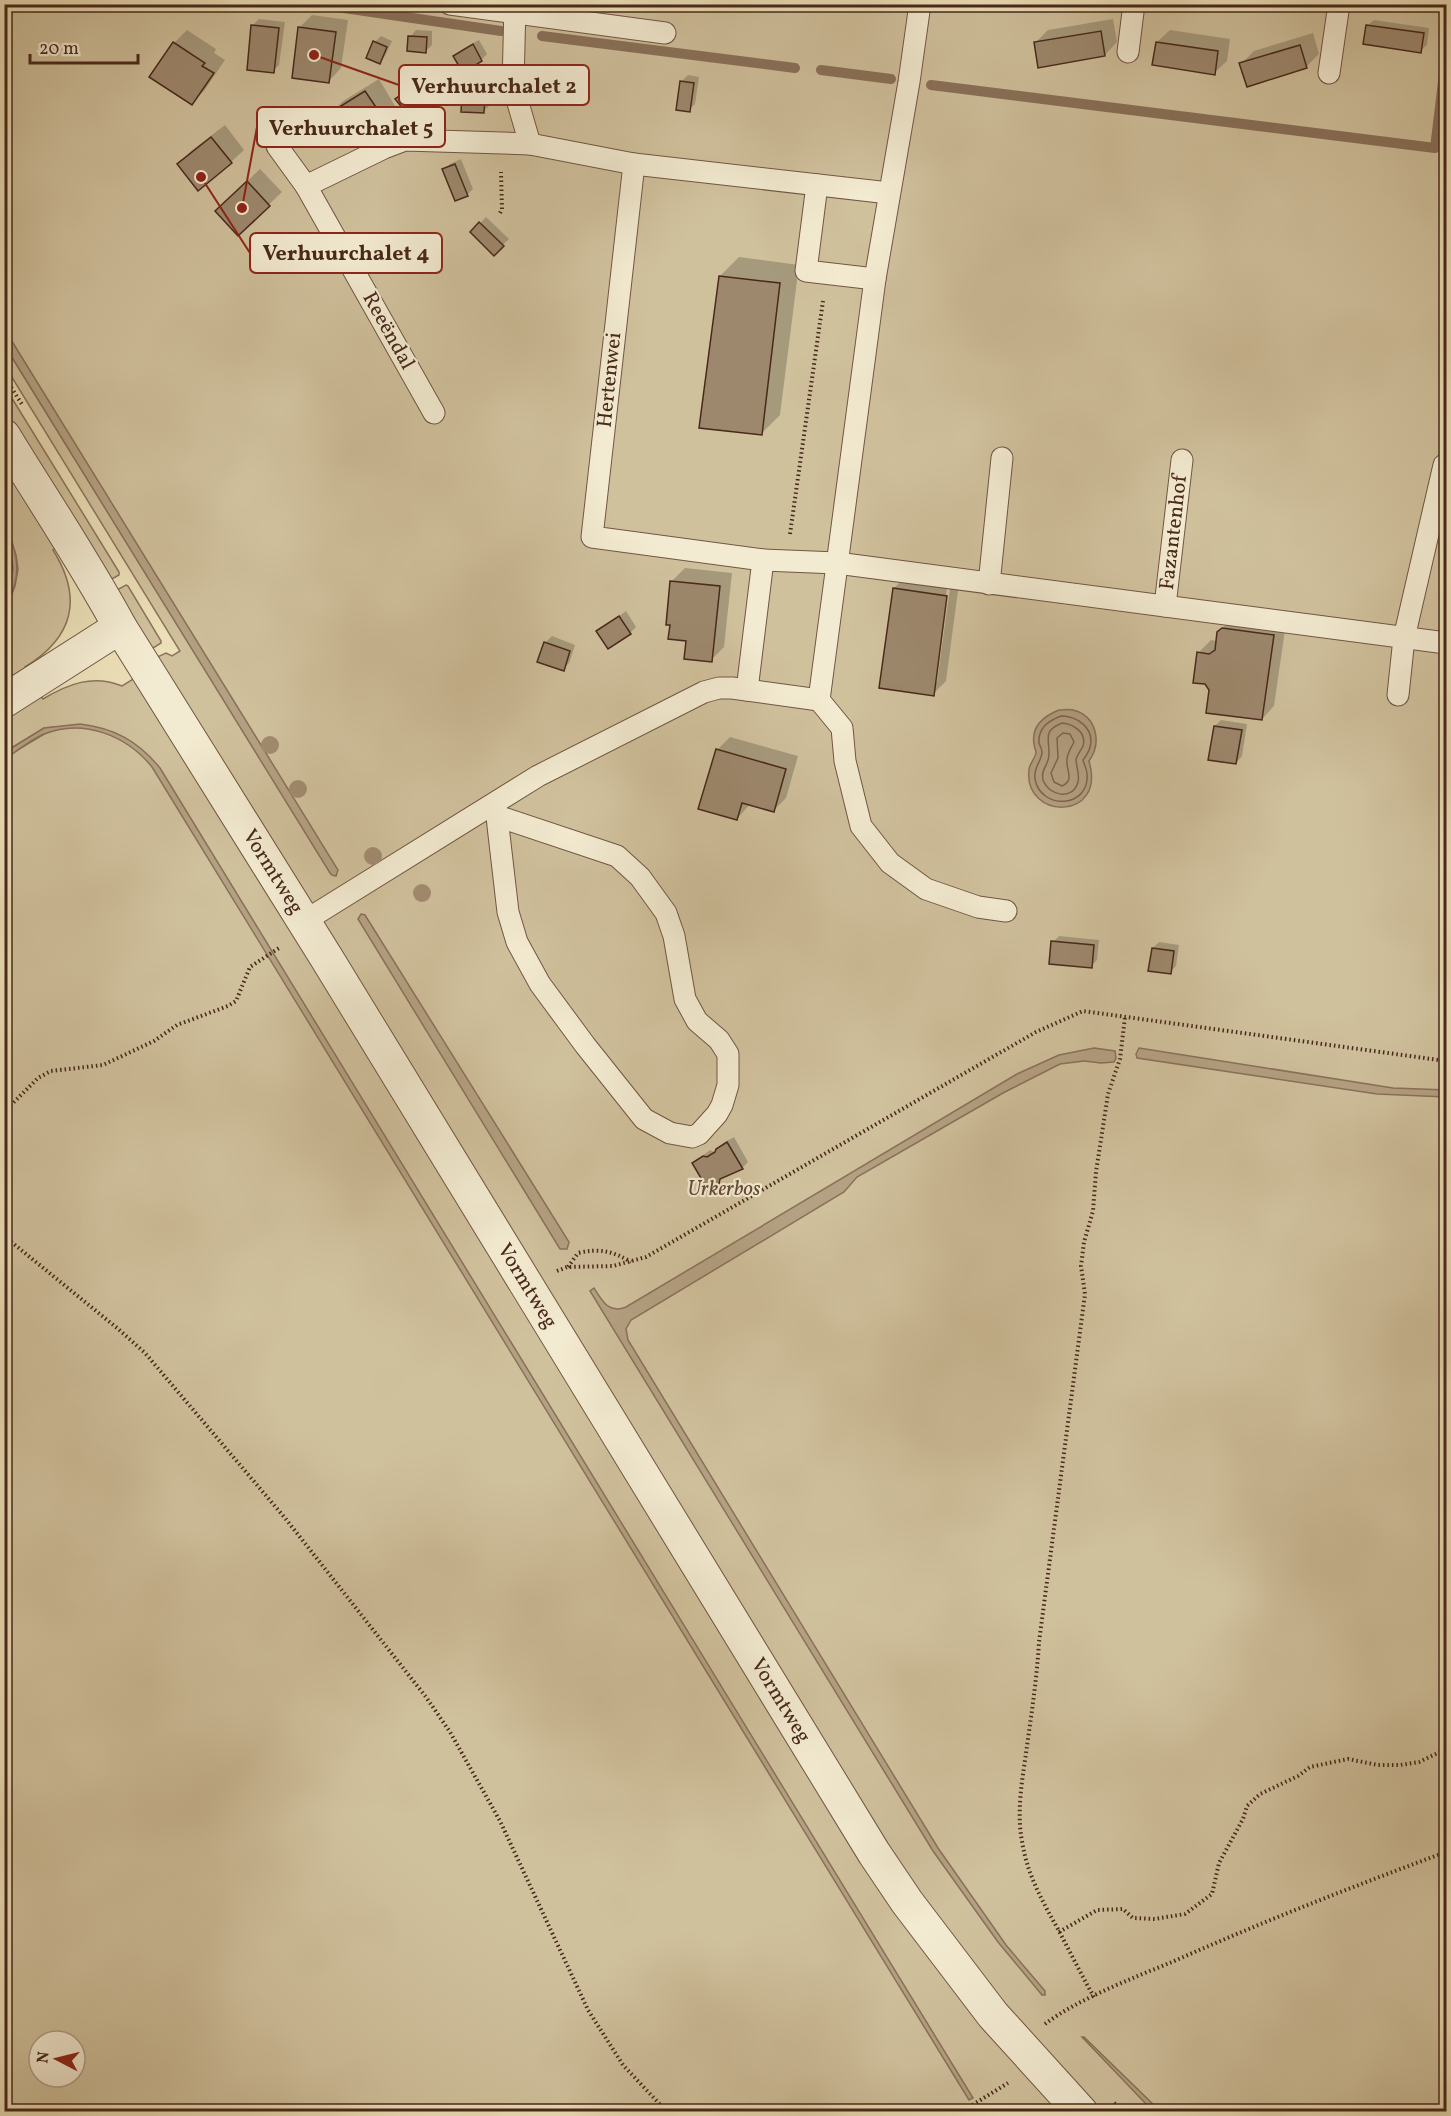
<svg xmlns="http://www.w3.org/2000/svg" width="1451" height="2116" font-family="Vollkorn,serif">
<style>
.green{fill:#d0c19d;stroke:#8c745c;stroke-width:1.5;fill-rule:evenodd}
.water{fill:#b4a183;stroke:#897159;stroke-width:1.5}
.shadow{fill:#0003;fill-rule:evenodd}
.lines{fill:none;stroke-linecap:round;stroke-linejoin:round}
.shore{stroke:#7e644f;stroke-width:1.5}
.stream{stroke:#897159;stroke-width:10}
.building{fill:#9d886d;stroke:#48281b;stroke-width:1.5}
.service-casing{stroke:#715642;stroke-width:23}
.minor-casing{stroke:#715642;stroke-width:35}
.path{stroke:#48281b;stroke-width:4;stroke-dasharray:1.5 3;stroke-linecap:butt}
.service{stroke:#f3ebd1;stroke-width:21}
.minor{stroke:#f3ebd1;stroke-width:33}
.tree{fill:#a18c70}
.labels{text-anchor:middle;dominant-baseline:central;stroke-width:4.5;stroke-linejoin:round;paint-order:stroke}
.street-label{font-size:21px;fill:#48281b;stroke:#f3ebd1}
.park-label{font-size:21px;font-style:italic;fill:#634735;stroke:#f3ebd1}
.leader{fill:none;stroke:#8f2418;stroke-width:2}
.callout-dot{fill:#8f2418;stroke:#f3ebd1;stroke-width:2}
.callout{fill:#f3ebd1;stroke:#8f2418;stroke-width:2}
.callout-label{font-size:22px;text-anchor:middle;font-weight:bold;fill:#48281b}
</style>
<rect width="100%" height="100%" fill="#ece0b8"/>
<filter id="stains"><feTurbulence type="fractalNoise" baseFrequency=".00333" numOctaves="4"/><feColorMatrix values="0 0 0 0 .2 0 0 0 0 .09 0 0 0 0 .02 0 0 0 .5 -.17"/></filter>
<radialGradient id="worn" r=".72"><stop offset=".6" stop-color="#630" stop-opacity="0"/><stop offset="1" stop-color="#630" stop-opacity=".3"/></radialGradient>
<g class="green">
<path d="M5 5H1446V2111H5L4 758 56 727 44 728 5 752V718L40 695 43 699C68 684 93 674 122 686L158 664 155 658 166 653 172 656 180 651 5 366V346L190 645 5 341ZM39 2041H75V2077H39Z"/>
<path d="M5 387 119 572V575L108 581 5 413Z"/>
<path d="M5 459 58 546 53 550C83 598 74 637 25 667V670L5 685 4 613 15 586 18 569 16 555 5 525Z"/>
<path d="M4 536C13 561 14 574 5 598Z"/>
<path d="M126 585 128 586 161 641V643L150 650 115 591Z"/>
</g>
<g class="water">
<path d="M5 330 338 870 336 876 332 875 330 873 5 346Z"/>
<path d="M5 525C8 530 10 536 12 542 22 571 15 586 5 613V598L13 569 11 556 5 536Z"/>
<path d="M1059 710C1063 710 1069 709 1073 710 1097 716 1102 743 1089 761 1107 822 1023 820 1029 770 1029 764 1035 759 1036 753 1036 750 1034 747 1034 744 1031 726 1044 716 1059 710Z"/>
<path d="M80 724C114 728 138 741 160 768L973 2098 969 2100 152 767C127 736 84 718 44 734 30 740 17 751 5 759V752L44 728Z"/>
<path d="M361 914 365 915 569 1242 567 1249H560L358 919Z"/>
<path d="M1094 1048 1115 1051 1116 1058 1114 1062 1101 1063 1084 1061 1060 1064 1003 1093 857 1177 844 1192 631 1320 626 1329 628 1340 938 1848 1006 1945 1045 1991V1995H1042L998 1942 933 1851 590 1291 594 1288C602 1301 609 1314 626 1307L1017 1074 1059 1055Z"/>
<path d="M1139 1048 1393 1088 1446 1090V1097L1377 1094 1137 1058 1136 1054Z"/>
<path d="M1082 2037H1084L1160 2111H1154L1147 2105Z"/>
</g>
<g class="shadow">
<path d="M312 15 348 20 341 68 329 81 299 28Z"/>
<path d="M259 19 285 22 279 65 273 71 253 25Z"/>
<path d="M1113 19 1117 42 1105 55 1035 43 1048 30Z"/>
<path d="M1374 20 1429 28 1427 45 1420 51 1367 26Z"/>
<path d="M187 30 216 49 214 53 225 60 204 91 191 103 151 77 174 43Z"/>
<path d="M416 30 432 31V45L426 51 410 37Z"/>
<path d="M1170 30 1230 39 1227 61 1214 73 1157 42Z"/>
<path d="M1313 33 1319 54 1306 67 1241 64 1254 51Z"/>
<path d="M381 36 392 41 385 56 379 62 375 42Z"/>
<path d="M479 40 487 54 481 60 455 56 461 50Z"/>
<path d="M688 75 699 77 695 104 689 110 682 81Z"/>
<path d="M379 79 395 106 383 118 330 114 343 101Z"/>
<path d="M414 85 424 100 408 113 397 99Z"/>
<path d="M470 87 490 89 489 106 483 112 464 94Z"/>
<path d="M225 125 244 150 231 162 179 164 191 151Z"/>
<path d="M461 159 473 189 467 195 444 170 450 164Z"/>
<path d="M260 169 282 192 238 234 230 198Z"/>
<path d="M486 217 509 239 494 253 472 232Z"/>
<path d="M739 257 799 265 780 415 761 434 720 276Z"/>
<path d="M685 568 732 573 724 647 711 660 688 640 672 581Z"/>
<path d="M907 576 959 583 946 681 933 694 894 588ZM947 588H950L937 682H934Z"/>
<path d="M626 611 636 627 630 633 598 632Z"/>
<path d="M1232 619 1286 623 1274 706 1262 719 1211 690 1198 653 1211 640 1217 641 1218 633Z"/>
<path d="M552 636 575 645 569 663 563 669 539 661 546 642Z"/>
<path d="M1221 720 1247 724 1242 756 1236 763 1215 726Z"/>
<path d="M730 737 798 756 786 798 773 811 750 804 737 819 717 750Z"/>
<path d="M1059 936 1099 940 1097 960 1091 966 1053 942Z"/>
<path d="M1159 942 1179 945 1176 966 1170 972 1153 948Z"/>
<path d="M734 1137 748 1162 742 1168 724 1176 718 1182 693 1163 710 1150 714 1152 717 1150 723 1143Z"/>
</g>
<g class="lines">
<g class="shore">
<path d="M1061 716C1077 716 1095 728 1090 747 1089 752 1086 756 1083 760 1084 765 1087 769 1087 774 1090 808 1041 811 1035 779 1033 767 1042 761 1042 752 1042 749 1040 746 1039 743 1038 728 1048 721 1061 716Z"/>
<path d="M1062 723C1073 724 1087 732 1083 746 1081 750 1078 754 1076 759 1076 767 1080 774 1078 782 1073 801 1049 796 1043 780 1040 769 1050 764 1049 753 1049 737 1043 731 1062 723Z"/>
<path d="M1063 733 1070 734 1074 742C1071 748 1067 753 1067 760 1066 771 1075 780 1062 786L1054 782 1051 773 1058 758 1057 738Z"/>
</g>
<g class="stream">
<path d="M317 4 501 31"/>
<path d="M542 36 795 68"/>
<path d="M821 70 891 79"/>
<path d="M931 85 1435 148 1446 57"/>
</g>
</g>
<g class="building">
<path d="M251 25 279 28 274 73 247 70Z"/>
<path d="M1366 25 1424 33 1421 53 1363 44Z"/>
<path d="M298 27 336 32 329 83 292 78Z"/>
<path d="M1101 31 1105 56 1038 68 1034 42Z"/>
<path d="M408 36 427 37 426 53 407 51Z"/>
<path d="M373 41 387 47 380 64 366 58Z"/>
<path d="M173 42 205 63 202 66 214 73 192 105 149 77Z"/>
<path d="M1156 42 1218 51 1215 75 1152 65Z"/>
<path d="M473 44 482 61 463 73 453 56Z"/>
<path d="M1300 45 1307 68 1247 87 1239 63Z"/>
<path d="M680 81 694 83 690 112 676 110Z"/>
<path d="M408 90 419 107 408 115 395 99Z"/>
<path d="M365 91 384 119 346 143 328 114Z"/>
<path d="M462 93 485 95 484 113 461 112Z"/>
<path d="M211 137 232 163 198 191 177 164Z"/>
<path d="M455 164 468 196 455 201 442 169Z"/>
<path d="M247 181 270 206 238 236 215 211Z"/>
<path d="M479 222 504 246 494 256 470 232Z"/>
<path d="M719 276 780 283 762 435 699 428Z"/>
<path d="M670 581 720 586 712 662 684 659 686 641 668 639 670 625H666Z"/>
<path d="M893 588 947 596 934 696 879 688Z"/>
<path d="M619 616 631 634 608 649 596 631Z"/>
<path d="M1222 628 1274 635 1262 720 1206 713 1209 690 1205 684 1193 683 1197 652 1209 654 1215 650 1217 632Z"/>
<path d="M544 642 570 651 564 671 537 662Z"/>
<path d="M1214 726 1242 730 1236 764 1208 760Z"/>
<path d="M716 749 786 769 774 812 742 803 737 820 698 809Z"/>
<path d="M1051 941 1094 945 1092 968 1049 964Z"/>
<path d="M1152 948 1174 951 1171 974 1148 971Z"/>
<path d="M727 1142 743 1169 720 1179 719 1184 708 1190 692 1163 703 1156 707 1157 715 1152 716 1149Z"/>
</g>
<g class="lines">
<defs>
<g id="service">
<path d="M450 4 665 33"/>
<path d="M515 4 513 86 530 144 634 164 889 193"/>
<path d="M1128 52 1134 4"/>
<path d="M1329 73 1339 4"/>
<path d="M277 146 306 186"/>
<path d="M634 164 592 537 763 560 747 690"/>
<path d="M817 185 806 271 875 279"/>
<path d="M434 413 306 186 384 148 405 140 530 144"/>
<path d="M763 560 837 563 1446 643"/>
<path d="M989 584 1002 458"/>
<path id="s1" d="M1165 606 1182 460"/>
<path d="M1398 695 1404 638 1444 465"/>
<path d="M819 700 842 728 845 761 861 826 890 863 926 889 978 907 1006 911"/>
<path d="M491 806 497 816 498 826 508 912 517 942 540 984 585 1045 644 1119 670 1133 692 1137 699 1134 717 1114 722 1105 728 1085V1054L719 1040 697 1021 685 999 674 936 666 913 640 877 617 856 497 816"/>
<path d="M303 922 538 776 704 692 719 688H732L819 700 875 279 909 82 920 4"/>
</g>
<g id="minor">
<path id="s2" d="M4 436C43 500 85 562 120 627L326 957 874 1853 907 1902 993 2015 1081 2112"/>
<path d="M4 701 120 627"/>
</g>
</defs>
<use href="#service" class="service-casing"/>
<use href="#minor" class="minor-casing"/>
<g class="path">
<path d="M500 213 502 209 501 172"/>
<path d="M4 376 23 406"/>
<path d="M790 534 823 301"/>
<path d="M4 1112 38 1078 51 1071 103 1065 154 1041 177 1025 228 1006 236 1001 250 967 279 948"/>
<path d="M4 1236 117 1328 145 1353 285 1518 426 1697 450 1732 500 1821 588 2010 623 2065 667 2112"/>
<path d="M568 1267 578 1253C599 1248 613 1251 631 1262"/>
<path d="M557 1271 567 1267 613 1266 646 1257 1036 1032 1083 1011 1446 1061"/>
<path d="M1059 1932 1097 1910 1123 1909 1133 1918 1155 1919 1185 1914 1212 1894 1219 1863 1243 1819 1247 1806 1260 1794 1298 1776 1310 1767 1348 1759 1378 1765H1400L1419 1762 1446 1749"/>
<path d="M1094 1997C1082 1976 1071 1954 1060 1933 1043 1902 1027 1875 1022 1841 1016 1810 1023 1776 1027 1746 1032 1711 1037 1676 1039 1642L1085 1294 1081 1266 1084 1242 1093 1211 1096 1172 1108 1094 1120 1059 1125 1017"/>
<path d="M1045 2024C1078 1999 1133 1978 1172 1962 1262 1922 1354 1886 1446 1852"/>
<path d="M1114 2103 1123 2112"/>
<path d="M961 2112 1008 2083"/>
</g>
<use href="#service" class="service"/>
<use href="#minor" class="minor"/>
</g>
<g class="tree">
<circle cx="270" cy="745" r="9"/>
<circle cx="298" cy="789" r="9"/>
<circle cx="373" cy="856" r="9"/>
<circle cx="422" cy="893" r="9"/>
</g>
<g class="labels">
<g class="street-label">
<text transform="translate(388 331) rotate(61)">Reeëndal</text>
<text transform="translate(610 380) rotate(-84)">Hertenwei</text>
<text stroke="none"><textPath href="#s1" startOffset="74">Fazantenhof</textPath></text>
<text stroke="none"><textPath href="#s2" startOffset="512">Vormtweg</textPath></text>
<text stroke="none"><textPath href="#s2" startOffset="998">Vormtweg</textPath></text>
<text stroke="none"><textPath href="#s2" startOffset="1484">Vormtweg</textPath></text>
</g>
<g class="park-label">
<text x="724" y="1189">Urkerbos</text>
</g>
</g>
<path class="leader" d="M314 55L399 85M242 208L257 127M201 177L250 253"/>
<g class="callout-dot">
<circle cx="314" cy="55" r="6"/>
<circle cx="242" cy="208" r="6"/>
<circle cx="201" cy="177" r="6"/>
</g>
<g class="callout">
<rect x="399" y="65" width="190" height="40" rx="6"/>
<rect x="257" y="107" width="188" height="40" rx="6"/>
<rect x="250" y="233" width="192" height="40" rx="6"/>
</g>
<g class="callout-label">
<text x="494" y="93">Verhuurchalet 2</text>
<text x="351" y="135">Verhuurchalet 5</text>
<text x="346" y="260">Verhuurchalet 4</text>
</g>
<rect width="1451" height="2116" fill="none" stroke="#ece0b8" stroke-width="24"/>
<rect x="6" y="6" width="1439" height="2104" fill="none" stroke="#48281b" stroke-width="3"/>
<rect x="12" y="12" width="1427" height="2092" fill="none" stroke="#48281b" stroke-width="1.5"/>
<g transform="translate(57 2059) rotate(277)"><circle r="28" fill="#f3ebd1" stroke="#af9d88" stroke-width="1.5"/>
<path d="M0-4.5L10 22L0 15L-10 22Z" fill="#8f2418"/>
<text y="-9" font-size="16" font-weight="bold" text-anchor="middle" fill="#48281b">N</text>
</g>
<path d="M30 54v9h108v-9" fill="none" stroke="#48281b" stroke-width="3"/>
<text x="39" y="54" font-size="18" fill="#48281b" stroke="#f3ebd1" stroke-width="4.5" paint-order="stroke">20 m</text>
<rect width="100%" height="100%" filter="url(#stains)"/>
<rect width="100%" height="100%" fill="url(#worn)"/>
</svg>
